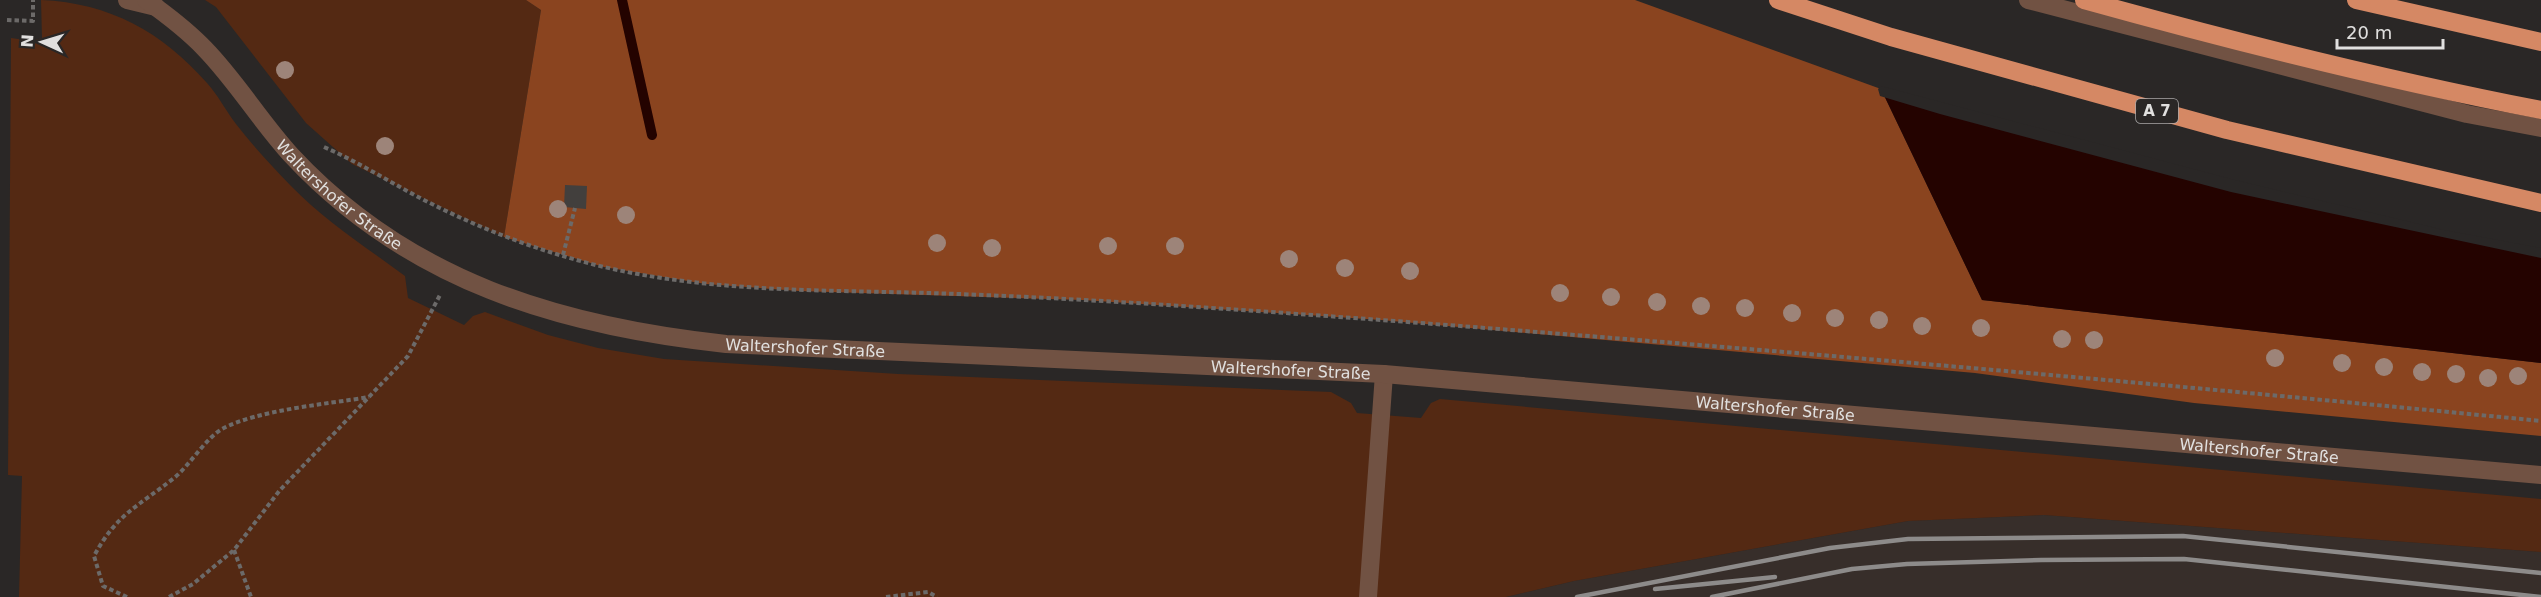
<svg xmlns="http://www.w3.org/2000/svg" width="2541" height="597" font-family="'DejaVu Sans',sans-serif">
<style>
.built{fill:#372e2a}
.green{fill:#542913}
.forest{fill:#8a441f}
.water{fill:#240300}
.pier{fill:#2a2726}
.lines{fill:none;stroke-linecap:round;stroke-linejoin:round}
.stream{stroke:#240300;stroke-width:10}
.building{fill:#423f3d}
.path{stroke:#6c6a69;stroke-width:4;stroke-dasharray:4.5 3;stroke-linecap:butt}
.lane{stroke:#715243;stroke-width:18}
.street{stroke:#715243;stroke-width:18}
.highway{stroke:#d58864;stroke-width:18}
.rail{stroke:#8d8b8a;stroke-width:4.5}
.tree{fill:#9d8479}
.labels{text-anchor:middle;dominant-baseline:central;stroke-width:5;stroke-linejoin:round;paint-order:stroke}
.shield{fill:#2a2726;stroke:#aaa8a8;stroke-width:1.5}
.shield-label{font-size:15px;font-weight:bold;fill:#e1e0df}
.street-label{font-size:16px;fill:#e1e0df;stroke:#2a2726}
</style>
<rect width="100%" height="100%" fill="#2a2726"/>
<path class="built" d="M2044 515 2541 552V597H1506L1574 581 1908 521Z"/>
<g class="green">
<path d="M41 0C110 3 162 32 207 83 218 95 226 111 236 124 253 146 272 166 291 186 325 221 366 247 405 276L408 298 464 325 473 316 485 312 548 335 598 348 664 359 898 374 1331 392 1351 403 1357 413 1421 418 1431 403 1440 399 2541 499V552L2044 515 1908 521 1574 581 1506 597H19L22 476 8 475 11 38 32 41 42 38Z"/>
<path d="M205 0H526L541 10 504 237 352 164 306 123 216 7Z"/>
</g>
<path class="forest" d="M526 0H1635L1881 89 1982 300 2541 363V436L2194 403 1975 373 1381 320 1083 300 799 291 706 284 604 267 504 237 541 10Z"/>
<path class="water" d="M1881 89C2100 147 2318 210 2541 251V363L1982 300Z"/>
<path class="pier" d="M1881 86 2231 179 2444 230 2541 248V258L2231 192 1940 114 1880 96 1878 89Z"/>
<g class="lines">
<path class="stream" d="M622 0 652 135"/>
</g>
<path class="building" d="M565 185 587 186 586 209 564 207Z"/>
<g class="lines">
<g class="path">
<path d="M7 20 33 21V0"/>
<path d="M324 147C363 164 397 187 434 205 488 232 545 253 604 267 711 292 821 290 930 293 1080 298 1231 309 1381 320 1768 349 2155 383 2541 421"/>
<path d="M563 255 575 208"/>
<path d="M234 550 251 597"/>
<path d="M127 597 103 586 94 556C117 513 139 506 174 478 190 465 205 439 222 429 257 410 328 404 369 397"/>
<path d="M169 597 193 584 234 550 280 490 408 356 440 295"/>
<path d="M886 597 928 592 937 597"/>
</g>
<g class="lane">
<path d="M2028 0 2467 114 2541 128"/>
<path d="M1368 597 1384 374"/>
</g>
<g class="street">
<path d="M127 0 156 7"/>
<path id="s1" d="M146 0C167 15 187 30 205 49 237 82 260 121 291 155 408 281 559 326 726 344L1384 374 2541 475"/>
</g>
<g class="highway">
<path d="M1778 0 1891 37 2227 130 2541 203"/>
<path d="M2084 0C2235 42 2387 80 2541 110"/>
<path d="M2356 0 2541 42"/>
</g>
<g class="rail">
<path d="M1655 589 1775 577"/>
<path d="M1577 597 1830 548 1908 539 2183 536 2541 573"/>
<path d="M1712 597 1852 569 1907 564 2041 560 2184 559 2541 597"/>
</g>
</g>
<g class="tree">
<circle cx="285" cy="70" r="9"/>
<circle cx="385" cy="146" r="9"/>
<circle cx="558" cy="209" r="9"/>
<circle cx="626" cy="215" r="9"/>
<circle cx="937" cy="243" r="9"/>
<circle cx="1108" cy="246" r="9"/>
<circle cx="1175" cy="246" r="9"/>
<circle cx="992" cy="248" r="9"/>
<circle cx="1289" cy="259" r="9"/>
<circle cx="1345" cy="268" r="9"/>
<circle cx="1410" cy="271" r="9"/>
<circle cx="1560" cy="293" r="9"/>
<circle cx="1611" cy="297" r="9"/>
<circle cx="1657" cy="302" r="9"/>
<circle cx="1701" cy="306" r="9"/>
<circle cx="1745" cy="308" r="9"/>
<circle cx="1792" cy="313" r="9"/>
<circle cx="1835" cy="318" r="9"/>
<circle cx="1879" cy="320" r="9"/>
<circle cx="1922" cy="326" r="9"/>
<circle cx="1981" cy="328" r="9"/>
<circle cx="2062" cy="339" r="9"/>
<circle cx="2094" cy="340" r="9"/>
<circle cx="2275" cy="358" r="9"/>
<circle cx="2342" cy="363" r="9"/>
<circle cx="2384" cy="367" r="9"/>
<circle cx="2422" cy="372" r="9"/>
<circle cx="2456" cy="374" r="9"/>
<circle cx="2518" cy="376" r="9"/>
<circle cx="2488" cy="378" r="9"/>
</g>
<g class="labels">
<rect class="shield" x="2136" y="99" width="42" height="24" rx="4.5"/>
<g class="shield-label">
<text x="2157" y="111">A 7</text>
</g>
<g class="street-label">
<text stroke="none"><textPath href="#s1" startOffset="276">Waltershofer Straße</textPath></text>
<text stroke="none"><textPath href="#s1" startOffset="778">Waltershofer Straße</textPath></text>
<text stroke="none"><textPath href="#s1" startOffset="1264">Waltershofer Straße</textPath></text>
<text stroke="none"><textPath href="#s1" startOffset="1750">Waltershofer Straße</textPath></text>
<text stroke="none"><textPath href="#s1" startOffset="2236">Waltershofer Straße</textPath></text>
</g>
</g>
<g transform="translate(42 42) rotate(274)" stroke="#2a2726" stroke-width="4.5" paint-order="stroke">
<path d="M0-4.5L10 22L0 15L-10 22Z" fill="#e1e0df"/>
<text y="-9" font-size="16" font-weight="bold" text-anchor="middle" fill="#e1e0df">N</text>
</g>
<path d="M2337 39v9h106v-9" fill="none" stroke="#e1e0df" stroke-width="3"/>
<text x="2346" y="39" font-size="18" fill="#e1e0df" stroke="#2a2726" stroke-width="4.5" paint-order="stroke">20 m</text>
</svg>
